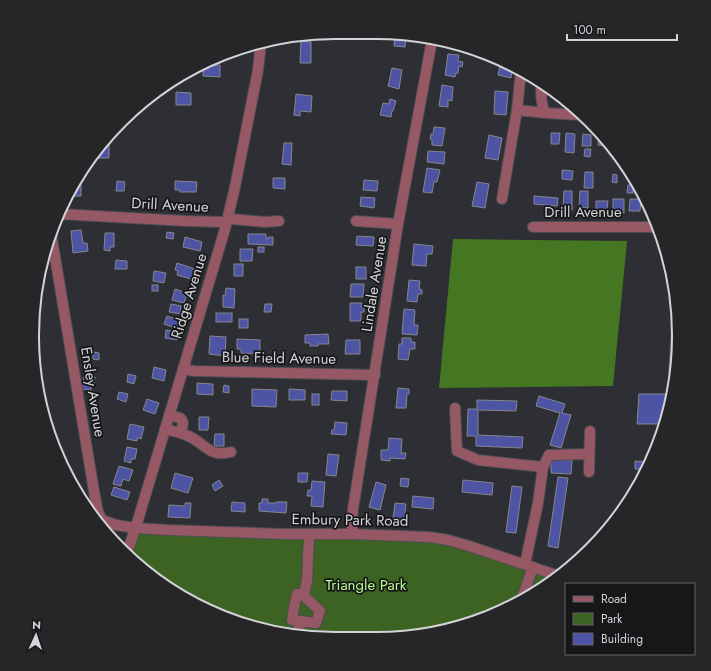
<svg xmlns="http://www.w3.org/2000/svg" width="711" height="671" font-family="Jost,sans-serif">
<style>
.green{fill:#3c6321}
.forest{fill:#457621}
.building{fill:#4d54a4;stroke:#85868e}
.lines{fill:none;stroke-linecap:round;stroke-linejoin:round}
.minor-casing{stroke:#4c4d52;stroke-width:12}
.minor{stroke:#975866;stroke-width:10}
.labels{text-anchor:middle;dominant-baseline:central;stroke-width:3.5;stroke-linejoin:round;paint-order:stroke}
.street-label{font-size:15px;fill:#d2d3d7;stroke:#17171a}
.park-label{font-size:15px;fill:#b3f88a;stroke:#17171a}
.rim{fill:none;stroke:#d2d3d7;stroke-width:2}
</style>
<rect width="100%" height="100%" fill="#2e2f35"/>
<path class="green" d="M136 528 417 536 559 576 527 598 473 623 415 636 277 633 220 616 167 588 127 553Z"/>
<path class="forest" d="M453 239 627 241 613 386 439 388Z"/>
<g class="building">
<path d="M395 37 406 38 405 47 394 46Z"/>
<path d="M301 41 311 42V63H300Z"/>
<path d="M448 54 459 55 458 61 463 62 462 67 459 66 458 73H456L455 77 445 75Z"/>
<path d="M501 60 513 65 511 78 498 75Z"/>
<path d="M206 62 209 65H220V77L203 76V71L198 65Z"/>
<path d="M392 68 402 70 399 89 388 86Z"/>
<path d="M442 85 453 87 452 101 448 100V107L439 106Z"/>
<path d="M495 91 508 92 506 115 494 114Z"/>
<path d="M176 92 191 93V105H176Z"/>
<path d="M296 94 312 96 311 112 300 111V116L294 115Z"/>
<path d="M390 99 396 101 393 111H392L391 117 380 115 383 103 389 104Z"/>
<path d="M434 127 445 128 442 146 432 145V140L430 139 431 134H433Z"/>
<path d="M551 133H560L559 144H551Z"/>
<path d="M566 133 575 134 574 153 565 152Z"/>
<path d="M583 134 591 135V146H582Z"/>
<path d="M489 135 502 138 498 160 485 158Z"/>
<path d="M599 136H604L607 141V146L598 145Z"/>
<path d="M103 142 109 143V158H98V149Z"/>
<path d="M284 143H292L291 165 282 164Z"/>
<path d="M585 149H591L590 157 584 156Z"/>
<path d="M428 151 445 152 444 164 427 162Z"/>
<path d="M427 168 440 170 437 182H434L432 193 423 192Z"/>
<path d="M562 170 573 171 572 180 562 179Z"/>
<path d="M585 172H593V188H584Z"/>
<path d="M613 174 617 175V183L612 182Z"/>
<path d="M79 178H81V196H72V187Z"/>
<path d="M273 178H285V189L273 188Z"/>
<path d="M364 180 378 181 377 191 363 190Z"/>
<path d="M117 181 125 182 124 191H116Z"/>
<path d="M175 181 197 182 196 192H180V190H175Z"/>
<path d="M477 182 489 184 485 208 472 206Z"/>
<path d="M628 185H633V193H627Z"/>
<path d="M564 191H572V210L563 209Z"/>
<path d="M580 191H588V208L579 207Z"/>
<path d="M534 196 558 198 557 206 534 204Z"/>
<path d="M361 197 375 198 374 208 360 206Z"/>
<rect x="613" y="199" width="11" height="14"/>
<path d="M630 199H641L640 211H629Z"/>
<path d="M596 201H608L607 210H596Z"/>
<path d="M645 201H646L651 212H644Z"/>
<path d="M81 230 83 243H87L88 251 73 253 71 231Z"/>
<path d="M167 232 174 233 173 239 166 238Z"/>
<path d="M105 233H114V247H110V251L104 250Z"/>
<path d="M248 234H266V239H268V237H273V245L248 244Z"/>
<path d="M357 236 374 237 373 246 356 245Z"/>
<path d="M185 237 202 242 200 251 183 247Z"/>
<path d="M414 244 433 246 432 254H427L426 266 412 265Z"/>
<rect x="258" y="247" width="6" height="5"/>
<path d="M240 249H253L252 261H240Z"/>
<path d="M116 260 127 261V269H115Z"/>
<path d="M177 263 195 269 191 279 177 275 178 271 175 270Z"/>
<rect x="234" y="264" width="9" height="12"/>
<rect x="356" y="267" width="10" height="12"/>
<path d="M154 271 166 273 164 283 153 281Z"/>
<path d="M409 280 420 281 419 289 422 290V294H418L417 302 407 301Z"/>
<path d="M351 284H364L363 297H350Z"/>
<rect x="152" y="285" width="6" height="6"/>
<path d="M226 288 235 289 234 308 223 307V295L225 296Z"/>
<path d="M175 289 187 293 184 303 172 300Z"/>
<path d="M350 303H362L361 307H364V312H361V321H350Z"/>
<path d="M171 304 181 306 180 314 169 312Z"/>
<path d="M265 304H272L271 312H264Z"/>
<path d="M404 309 415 310 414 325H418L417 335 402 334Z"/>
<rect x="216" y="313" width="16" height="9"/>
<path d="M167 316 181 321 178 329 164 324Z"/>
<rect x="239" y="319" width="9" height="9"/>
<path d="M166 330 179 332 177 340 165 338Z"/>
<path d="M328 334 329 344H318V346H310V343H305V335Z"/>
<path d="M210 336 226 337 225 356 209 354Z"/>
<path d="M402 338H411V342H415V349H410L408 360 398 359 399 344H402Z"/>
<path d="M237 339 260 340V354L241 353V349H237Z"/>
<path d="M346 340H360V354H345Z"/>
<path d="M93 352 99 353V360L93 359Z"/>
<path d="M154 367 166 370 164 381 152 378Z"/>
<path d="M128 374 136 376 134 384 127 382Z"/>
<path d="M84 376 95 377 94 384 91 383V390L82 389Z"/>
<path d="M197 383 213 384V395L197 394Z"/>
<path d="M224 385 229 386V393L223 392Z"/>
<path d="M398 388 409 389V394H407L406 408H396Z"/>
<path d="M252 389 277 390 276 407 252 406Z"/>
<path d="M289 389 305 390V400H289Z"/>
<path d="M332 391H347V401L331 400Z"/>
<path d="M119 392 128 394 126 402 117 399Z"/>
<rect x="312" y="394" width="7" height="11"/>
<path d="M639 394H672L669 414 665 424H637Z"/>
<path d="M539 396 565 404 562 413 571 415 561 448 550 445 560 413 536 406Z"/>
<path d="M147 399 159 403 155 414 143 410Z"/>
<path d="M477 400 517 401 516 411 478 410V435L523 437 522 448 476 446V436H467L468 409H477Z"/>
<path d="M199 417H209L208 430H199Z"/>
<path d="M335 422 347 423 346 435 331 434 332 430H334Z"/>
<path d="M130 424 144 427 141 439 137 438V441L127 439Z"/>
<path d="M215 434H224V446H214Z"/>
<path d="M389 438 402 439 401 453H406L405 459 390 458V461L381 460V450H388Z"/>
<path d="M127 447 137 449 135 459H131V463L124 461Z"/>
<path d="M328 454 339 455 336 476 326 475Z"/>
<path d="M551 459 572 460 571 474 551 473Z"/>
<path d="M635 461 651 462 648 470 635 469Z"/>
<path d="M119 466 133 470 129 481 123 479 121 486 113 484Z"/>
<path d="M175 473 193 478 188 493 171 488Z"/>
<path d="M298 473H308L307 482H298Z"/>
<path d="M558 477 568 478 558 548 548 546Z"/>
<path d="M401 478 409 479 408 487 400 486Z"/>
<path d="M219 480 223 486 215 491 212 485Z"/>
<path d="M463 480 493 483 492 495 462 492Z"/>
<path d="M312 481 325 482 323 507 311 506 312 496H307L308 490H311Z"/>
<path d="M376 482 386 485 380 510 369 507Z"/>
<path d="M512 486 522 487 516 533 506 532Z"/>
<path d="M114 487 130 492 127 500 111 495Z"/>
<path d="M413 496 434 498 433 509 412 507Z"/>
<path d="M262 499H268V503H276V502H287L286 513 259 511V503H262Z"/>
<path d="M232 502 245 503V512L231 511Z"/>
<path d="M185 503H191L190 518 168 517 169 505 185 506Z"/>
<path d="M395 503 406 504 404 520 393 519Z"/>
</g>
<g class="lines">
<defs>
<g id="minor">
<path d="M521 71 517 110 545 113 582 115"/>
<path d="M542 83C540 94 541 103 545 113"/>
<path d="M502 199 517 110"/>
<path d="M59 214 186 221 223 222 232 219 265 222 279 221"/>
<path d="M356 221 398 224"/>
<path d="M533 227H658"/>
<path d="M51 233 95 497 98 512 102 520 116 525 136 528 168 530 282 534H352L429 537 448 540 469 546 559 576"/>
<path d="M183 369 194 371 375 375"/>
<path d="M675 375 674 371 677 328"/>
<path d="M455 408 457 451 478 460 543 467"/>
<path d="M169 415 180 418 182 420 183 423 181 433"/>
<path d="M165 429C172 431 180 432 186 435 205 442 208 458 231 452"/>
<path d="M589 472 590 431"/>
<path d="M352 534V520L353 509 398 224 432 40"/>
<path d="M127 553 138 520 225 229 235 187 258 70 261 43"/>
<path d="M525 564 538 503 543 467 549 455 589 454"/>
<path d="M303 595 297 594 294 608 292 620 316 623 320 611 303 595C309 583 307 570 308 557 308 549 309 541 310 534"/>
<path d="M521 601 533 567"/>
<path d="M295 634 303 621"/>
</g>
</defs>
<use href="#minor" class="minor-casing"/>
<use href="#minor" class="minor"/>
</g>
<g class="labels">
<g class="street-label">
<text transform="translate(170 205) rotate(3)">Drill Avenue</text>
<text x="583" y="212">Drill Avenue</text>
<text transform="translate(374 284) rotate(-81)">Lindale Avenue</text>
<text transform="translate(189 296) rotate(-73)">Ridge Avenue</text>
<text transform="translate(279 358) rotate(1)">Blue Field Avenue</text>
<text transform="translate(93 392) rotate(81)">Ensley Avenue</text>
<text transform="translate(350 520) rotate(1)">Embury Park Road</text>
</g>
<g class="park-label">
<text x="366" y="585">Triangle Park</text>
</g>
</g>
<path d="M0 0H711V671H0ZM335 39H376A296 296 0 0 1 672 335V336A296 296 0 0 1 376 632H335A296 296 0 0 1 39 336V335A296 296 0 0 1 335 39Z" fill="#262629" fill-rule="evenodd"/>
<path class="rim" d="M335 39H376A296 296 0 0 1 672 335V336A296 296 0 0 1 376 632H335A296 296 0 0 1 39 336V335A296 296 0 0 1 335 39Z"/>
<rect x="565" y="583" width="130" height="72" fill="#17171a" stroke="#626266"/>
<rect x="573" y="596" width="20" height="6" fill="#975866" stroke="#626266"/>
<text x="601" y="603" font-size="12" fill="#d2d3d7">Road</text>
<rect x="573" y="613" width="20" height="12" fill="#3c6321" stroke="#626266"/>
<text x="601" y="623" font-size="12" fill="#d2d3d7">Park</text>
<rect x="573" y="633" width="20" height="12" fill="#4d54a4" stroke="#626266"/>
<text x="601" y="643" font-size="12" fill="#d2d3d7">Building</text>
<g transform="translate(36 635) rotate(3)" stroke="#17171a" stroke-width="3" paint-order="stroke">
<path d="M0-3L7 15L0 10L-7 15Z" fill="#d2d3d7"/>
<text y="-6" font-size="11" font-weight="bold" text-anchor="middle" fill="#d2d3d7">N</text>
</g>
<path d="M567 34v6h110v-6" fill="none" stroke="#d2d3d7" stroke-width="2"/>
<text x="573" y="34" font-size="12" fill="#d2d3d7" stroke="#17171a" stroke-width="3" paint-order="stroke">100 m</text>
</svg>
